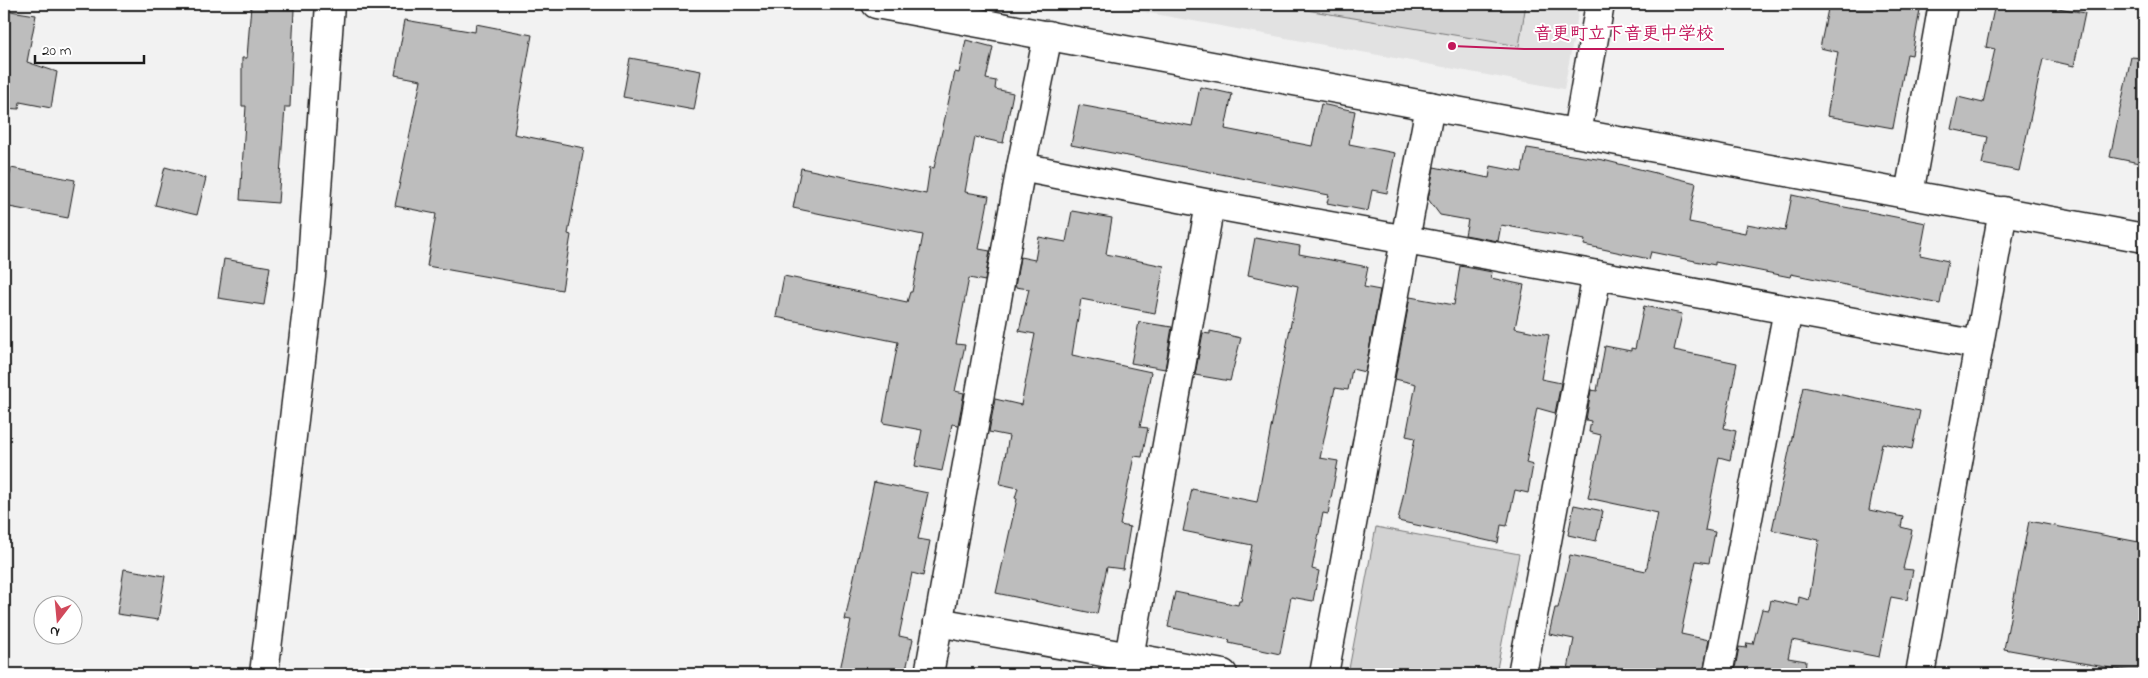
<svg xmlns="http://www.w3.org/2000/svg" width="2148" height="678" font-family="'Indie Flower','Klee One',sans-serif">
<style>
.built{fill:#e2e2e2}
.green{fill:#d2d2d2;stroke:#777}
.building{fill:#bdbdbd;stroke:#1c1c1c}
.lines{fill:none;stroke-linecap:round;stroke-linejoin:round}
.minor-casing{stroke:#1c1c1c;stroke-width:31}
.tertiary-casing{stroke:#1c1c1c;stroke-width:31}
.minor{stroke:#fff;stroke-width:28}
.tertiary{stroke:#fff;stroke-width:28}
.leader{fill:none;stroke:#c2185b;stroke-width:2}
.callout-dot{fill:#c2185b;stroke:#fff;stroke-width:2}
.callout-label{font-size:18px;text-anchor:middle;font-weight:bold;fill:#c2185b;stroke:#fff;stroke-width:4;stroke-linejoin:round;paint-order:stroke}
</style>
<rect width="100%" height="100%" fill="#f2f2f2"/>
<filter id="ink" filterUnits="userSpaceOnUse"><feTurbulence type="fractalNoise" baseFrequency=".02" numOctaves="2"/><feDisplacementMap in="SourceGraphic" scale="10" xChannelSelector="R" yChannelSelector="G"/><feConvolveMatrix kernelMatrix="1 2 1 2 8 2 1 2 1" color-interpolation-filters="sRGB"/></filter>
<g filter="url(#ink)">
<path class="built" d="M1100 4H1580L1564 89Z"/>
<g class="green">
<path d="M1271 4H1526L1519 46Z"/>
<path d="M1376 527 1519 554 1496 674H1348Z"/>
</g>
<g class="building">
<path d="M1829 4H1921L1912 55 1907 54 1893 128 1827 116 1838 52 1820 48Z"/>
<path d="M1995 4H2038L2085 13 2074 66 2043 59 2019 171 1982 164 1988 137 1951 129 1958 97 1983 103 1995 49 1986 47Z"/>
<path d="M251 5 294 9 290 107H285L278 203 240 200 246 106H242V58H247Z"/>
<path d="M4 10 36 15 27 62 57 72 51 108 20 102 19 109 4 108Z"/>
<path d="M405 20 475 32 476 24 532 35 514 134 584 148 568 234 571 235 562 290 427 266 436 214 395 206 421 80 395 75Z"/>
<path d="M966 40 993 47 986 79 996 81 995 89 1013 93 1003 143 975 137 965 192 989 196 979 249 990 251 985 281 969 278 956 344 965 345 955 391 964 393 958 425 952 424 942 471 915 466 922 430 883 423 898 342 776 317 784 276 907 302 910 292H912L923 235 793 208 801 168 926 194 930 167 934 168 955 72 959 73Z"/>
<path d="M2131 57 2144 58V164L2110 157Z"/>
<path d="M630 58 701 71 694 110 623 97Z"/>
<path d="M1200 87 1232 94 1225 129 1312 146 1321 104 1355 111 1349 144 1395 153 1387 193 1372 190 1368 211 1327 203 1329 195 1071 145 1079 105 1192 126Z"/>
<path d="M1527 148 1603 160 1696 183 1689 222 1745 233 1747 224 1785 231 1792 195 1819 201V202L1926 223 1920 255 1948 261 1940 304 1791 274 1790 277 1715 262V265L1651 252 1649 259 1584 245 1585 240 1501 225 1498 241 1465 235 1468 220 1440 215 1428 199 1434 167 1489 178 1491 166 1522 172Z"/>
<path d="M165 167 206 178 197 215 155 205Z"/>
<path d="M11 168 75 180 68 218 4 206Z"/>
<path d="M1072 211 1112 218 1106 254 1164 266 1155 313 1081 299 1072 355 1151 372 1140 427 1148 428 1142 457 1134 456 1120 525 1130 527 1123 569 1107 567 1097 614 996 593 1017 499 1015 498 1018 488 1000 484 1009 436 989 432 995 399 1021 405 1035 334 1019 331 1029 289 1015 287 1020 257 1035 260 1039 237 1066 242Z"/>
<path d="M1255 238 1300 246 1299 254 1368 267 1364 287 1380 290 1365 372 1352 369 1348 390 1335 388 1320 458 1338 461 1328 514 1323 513 1312 569 1319 571 1313 601 1291 597 1280 654 1229 643 1230 640 1168 627 1175 592 1238 605 1239 601H1241L1252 545 1183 531 1192 489 1257 502 1298 286 1248 275Z"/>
<path d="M224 259 270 267 264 305 218 298Z"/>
<path d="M1460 266 1492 272 1491 278 1524 285 1515 328 1549 335 1541 379 1561 383 1555 413 1537 408 1526 463 1533 465 1528 493 1515 490 1507 526 1501 525 1498 543 1398 521 1415 438 1406 436 1416 384 1395 379 1410 297 1454 305Z"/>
<path d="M1644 306 1682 314 1674 350 1737 363 1724 428 1736 431 1730 460 1719 457 1705 530 1715 532 1709 563 1696 561 1681 634 1709 640 1703 674H1567L1574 639 1549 634 1555 608H1558L1570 555 1646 571 1658 513 1588 498 1601 435 1589 432 1591 421 1586 420 1591 390 1597 391 1605 346 1631 351V348L1635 349Z"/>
<path d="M1139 322 1172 327 1165 369 1131 363Z"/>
<path d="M1210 331 1241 338 1230 381 1195 375 1203 333 1210 334Z"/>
<path d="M1803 387 1920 411 1912 449 1882 443 1869 510 1903 517 1901 527 1912 530 1903 569 1913 570 1907 600 1891 597 1879 657 1792 640 1788 658 1806 661 1805 674H1734L1739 647 1746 648 1747 643 1753 644 1762 609 1769 610 1771 600 1798 606 1799 597 1809 600 1819 540 1772 530Z"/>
<path d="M874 482 928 493 918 539 930 541 923 576 912 573 899 636 913 639 905 674H839L851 621 845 620Z"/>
<path d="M1574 505 1603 511 1596 541 1568 535Z"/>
<path d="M2029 521 2144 543V674L2004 649Z"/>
<path d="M124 569 165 576 158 620 117 614Z"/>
</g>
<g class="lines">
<defs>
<g id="minor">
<path d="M876 4 2144 238"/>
<path d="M1577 133 1600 4"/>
<path d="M1021 167 1210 204 1979 345"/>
<path d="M1909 194 1943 4"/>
<path d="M938 622 1223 674"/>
<path d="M929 674 1021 167 1048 35"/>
<path d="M1126 674 1210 204"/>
<path d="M1324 674 1430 106"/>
<path d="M1522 674 1597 275"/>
<path d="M1718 674 1788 310"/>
<path d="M1920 674 2003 211"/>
</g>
<path id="tertiary" d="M264 674 311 275 330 4"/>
</defs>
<use href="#minor" class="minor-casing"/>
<use href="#tertiary" class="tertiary-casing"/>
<use href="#minor" class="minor"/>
<use href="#tertiary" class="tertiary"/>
</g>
</g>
<path class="leader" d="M1452 46L1524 49H1724"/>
<circle class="callout-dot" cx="1452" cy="46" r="5"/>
<g class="callout-label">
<text x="1624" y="39">音更町立下音更中学校</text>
</g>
<rect width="2148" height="678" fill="none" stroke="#fff" stroke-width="20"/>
<rect x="10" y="10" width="2128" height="658" fill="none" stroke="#1c1c1c" stroke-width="2" filter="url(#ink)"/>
<g transform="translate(58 620) rotate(196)"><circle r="24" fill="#ffffff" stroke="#a4a4a4"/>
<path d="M0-4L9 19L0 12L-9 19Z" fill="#d1495b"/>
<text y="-8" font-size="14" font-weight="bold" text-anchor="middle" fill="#1c1c1c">N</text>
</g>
<path d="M35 55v8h109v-8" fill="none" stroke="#1c1c1c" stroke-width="2.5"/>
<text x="42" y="55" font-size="15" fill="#1c1c1c" stroke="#ffffff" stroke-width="4" paint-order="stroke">20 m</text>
</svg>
